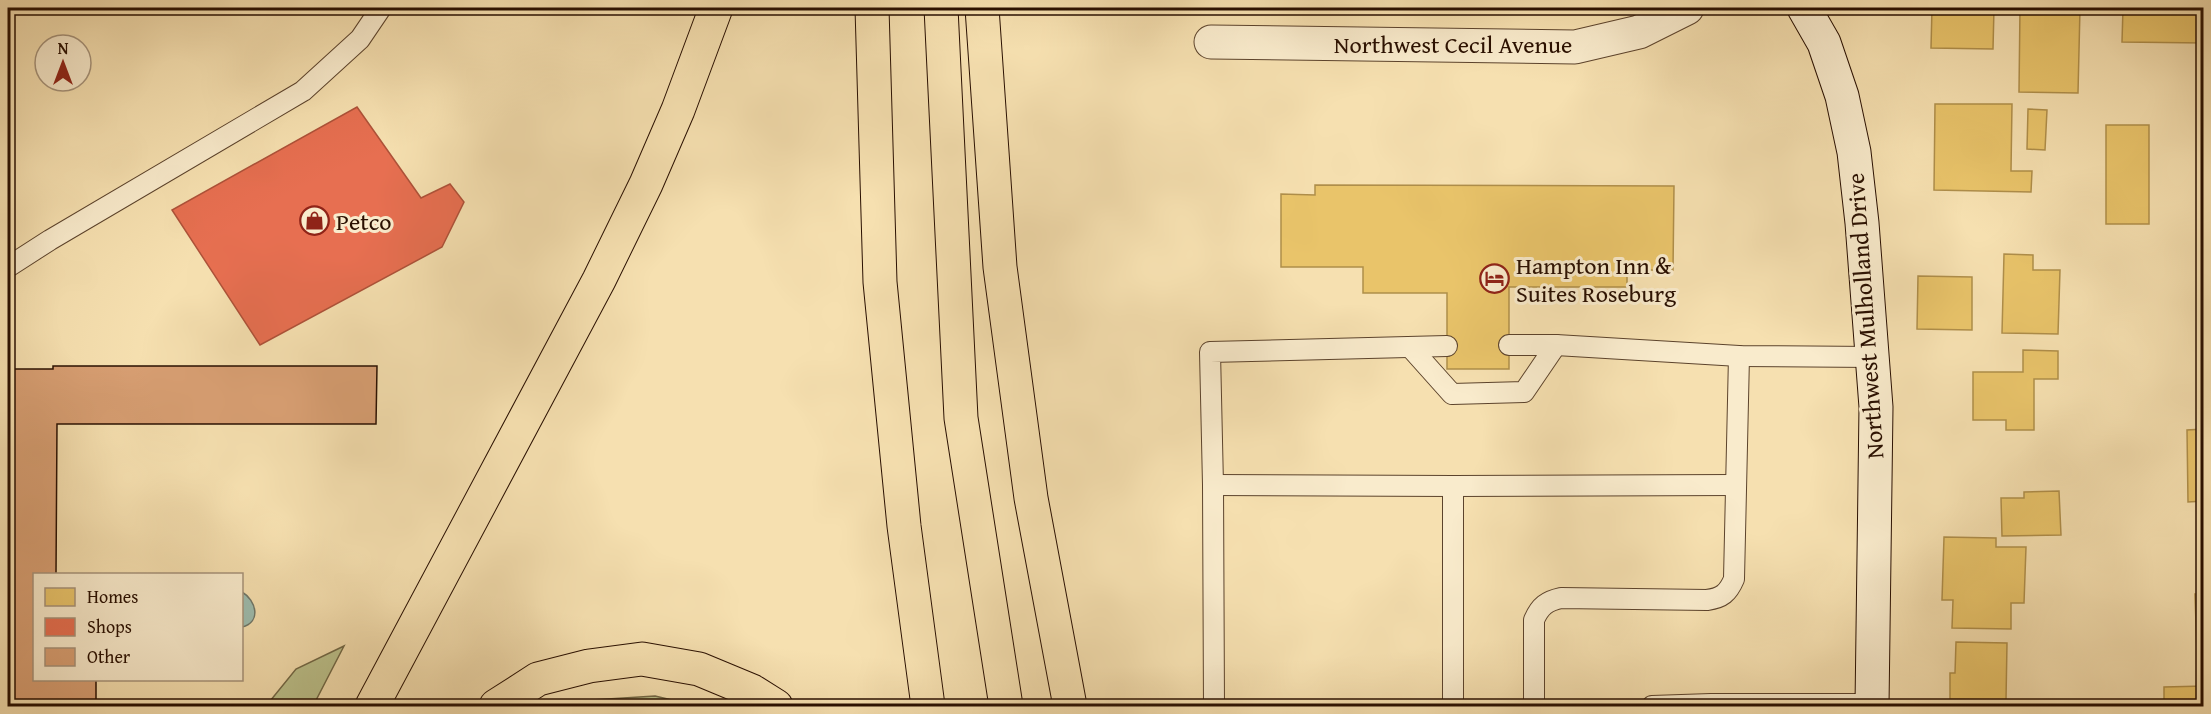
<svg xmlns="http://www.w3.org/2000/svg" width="2211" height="714" font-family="'Gentium Book Plus',serif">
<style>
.green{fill:#bcc28c;stroke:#726846;stroke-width:1.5}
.water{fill:#9dbdaf;stroke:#6f7769;stroke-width:1.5}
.homes{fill:#e9c46a;stroke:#af8e4a;stroke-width:1.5}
.shops{fill:#e76f51;stroke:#ae5239;stroke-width:1.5}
.building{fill:#d89f73;stroke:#290f00;stroke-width:1.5}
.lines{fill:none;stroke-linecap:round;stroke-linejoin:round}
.lane-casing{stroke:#5c432c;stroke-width:22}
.street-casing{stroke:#5c432c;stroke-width:35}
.secondary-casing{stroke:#290f00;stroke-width:35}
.highway-casing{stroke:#290f00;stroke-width:35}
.lane{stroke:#f9ebcc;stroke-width:20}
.street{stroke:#f9ebcc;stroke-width:33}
.secondary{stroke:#f9ebcc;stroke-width:33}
.highway{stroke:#f6e0b0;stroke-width:33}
.labels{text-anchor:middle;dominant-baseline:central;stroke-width:6;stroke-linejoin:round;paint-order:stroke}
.street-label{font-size:24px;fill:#290f00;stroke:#f9ebcc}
.poi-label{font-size:24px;fill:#290f00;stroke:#f9ebcc;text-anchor:start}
</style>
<rect width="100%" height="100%" fill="#f6e0b0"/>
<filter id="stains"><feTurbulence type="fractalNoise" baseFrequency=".00333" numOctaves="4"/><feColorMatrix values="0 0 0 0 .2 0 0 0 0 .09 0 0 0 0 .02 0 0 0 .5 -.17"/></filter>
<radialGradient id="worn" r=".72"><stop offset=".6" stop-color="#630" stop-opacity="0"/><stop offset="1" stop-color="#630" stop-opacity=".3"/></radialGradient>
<g class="green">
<path d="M344 646 313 706H266L296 669Z"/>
<path d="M655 696 697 706H571L592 700Z"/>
</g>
<path class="water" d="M242 592C256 600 262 622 242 627Z"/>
<g class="homes">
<path d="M1932 8H1994L1993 49 1931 48Z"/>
<path d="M2020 8H2080L2078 93 2019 92Z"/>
<path d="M2123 8H2204V43L2122 42Z"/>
<path d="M1935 104H2012L2011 171H2032L2031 192 1934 190Z"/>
<path d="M2028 109 2047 110 2045 150 2027 149Z"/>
<rect x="2106" y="125" width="43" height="99"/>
<path d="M1315 185 1674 186 1673 270H1627V287H1509V369H1447V293H1363V267H1281V194L1315 195Z"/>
<path d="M2004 254 2033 255V270H2060L2058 334 2002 333Z"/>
<path d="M1918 276 1972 277V330L1917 329Z"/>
<path d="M2023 350 2058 351V379H2034V430H2006V420H1973V372H2023Z"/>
<path d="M2204 429V501L2188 502 2187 430Z"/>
<path d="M2059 491 2061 535 2002 536 2001 498H2024V492Z"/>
<path d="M1944 537 1996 538V547H2026L2024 603H2011V629L1952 628 1953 600H1942Z"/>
<path d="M2195 594H2204V655H2197Z"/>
<path d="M1956 642 2007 643 2006 700 1950 699V673H1955Z"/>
<path d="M2204 686V706H2164V687Z"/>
</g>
<path class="shops" d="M357 107 421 198 450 184 464 202 442 247 260 345 172 210Z"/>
<path class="building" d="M53 366H377L376 424H57L56 574H34V680H96V706H8V369H53Z"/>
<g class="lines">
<defs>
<g id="lane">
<path d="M8 267 50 240 303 91 360 39 381 8"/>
<path d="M1509 345H1556L1739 356 1873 357"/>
<path d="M1410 347 1452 394 1524 392 1556 345"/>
<path d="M1213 485 1453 486"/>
<path d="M1214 706 1213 485 1210 352 1447 346"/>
<path d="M1453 706V486L1736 485"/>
<path d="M1534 706V620C1540 606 1547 601 1561 598L1707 600C1722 598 1728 593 1734 579L1739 356"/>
<path d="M1652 706 1711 704H1872"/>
</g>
<path id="street" d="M1211 42 1575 47 1639 32 1687 8"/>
<path id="secondary" d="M1804 8 1824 43 1842 96 1854 152 1862 223 1876 407 1872 706"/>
<g id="highway">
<path d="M872 8 880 282 904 526 928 706"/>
<path d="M941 8 961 418 1006 706"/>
<path d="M982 8 1000 267 1031 498 1070 706"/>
<path d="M372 706 599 280 646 184 678 110 716 8"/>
<path d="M496 706 538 679 589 666 642 659 699 669 752 691 776 706"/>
</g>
</defs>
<use href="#lane" class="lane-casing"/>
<use href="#street" class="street-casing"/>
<use href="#secondary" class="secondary-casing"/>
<use href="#highway" class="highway-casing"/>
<use href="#lane" class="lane"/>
<use href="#street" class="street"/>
<use href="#secondary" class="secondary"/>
<use href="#highway" class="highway"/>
</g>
<defs>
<symbol id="shop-ring" viewBox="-11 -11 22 22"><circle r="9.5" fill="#f9ebcc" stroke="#8f2418" stroke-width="1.5"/><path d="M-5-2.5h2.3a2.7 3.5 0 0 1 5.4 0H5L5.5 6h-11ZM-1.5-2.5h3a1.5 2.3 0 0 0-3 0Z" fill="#8f2418"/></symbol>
<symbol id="hotel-ring" viewBox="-11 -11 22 22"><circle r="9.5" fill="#f9ebcc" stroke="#8f2418" stroke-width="1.5"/><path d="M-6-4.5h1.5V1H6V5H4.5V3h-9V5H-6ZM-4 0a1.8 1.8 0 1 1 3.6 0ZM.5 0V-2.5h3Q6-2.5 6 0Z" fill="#8f2418"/></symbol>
</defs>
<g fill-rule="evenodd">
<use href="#shop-ring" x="298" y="204" width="33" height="33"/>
<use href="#hotel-ring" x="1478" y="262" width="33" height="33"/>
</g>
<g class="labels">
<g class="street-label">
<text x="1453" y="44">Northwest Cecil Avenue</text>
<text transform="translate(1865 316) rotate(-94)">Northwest Mulholland Drive</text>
</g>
<g class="poi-label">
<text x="336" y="221">Petco</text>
<text x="1516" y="265">Hampton Inn &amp;<tspan x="1516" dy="28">Suites Roseburg</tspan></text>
</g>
</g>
<rect width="2211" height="714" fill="none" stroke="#f6e0b0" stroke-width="30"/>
<rect x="9" y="9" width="2193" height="696" fill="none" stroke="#290f00" stroke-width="3"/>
<rect x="15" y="15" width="2181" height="684" fill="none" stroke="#290f00" stroke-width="1.5"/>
<rect x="33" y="573" width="210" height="108" fill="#f9ebcc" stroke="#a6937a" stroke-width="1.5"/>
<rect x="45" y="588" width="30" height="18" fill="#e9c46a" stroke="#a6937a" stroke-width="1.5"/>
<text x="87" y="603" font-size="18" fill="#290f00">Homes</text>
<rect x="45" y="618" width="30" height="18" fill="#e76f51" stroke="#a6937a" stroke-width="1.5"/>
<text x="87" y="633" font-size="18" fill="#290f00">Shops</text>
<rect x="45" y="648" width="30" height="18" fill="#d89f73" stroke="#a6937a" stroke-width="1.5"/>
<text x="87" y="663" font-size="18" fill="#290f00">Other</text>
<g transform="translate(63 63)"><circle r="28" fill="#f9ebcc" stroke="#a6937a" stroke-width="1.5"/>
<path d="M0-4.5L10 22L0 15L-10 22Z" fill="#8f2418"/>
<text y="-9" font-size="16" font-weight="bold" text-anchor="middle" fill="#290f00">N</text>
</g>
<rect width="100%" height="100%" filter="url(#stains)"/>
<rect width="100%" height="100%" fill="url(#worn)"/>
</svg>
